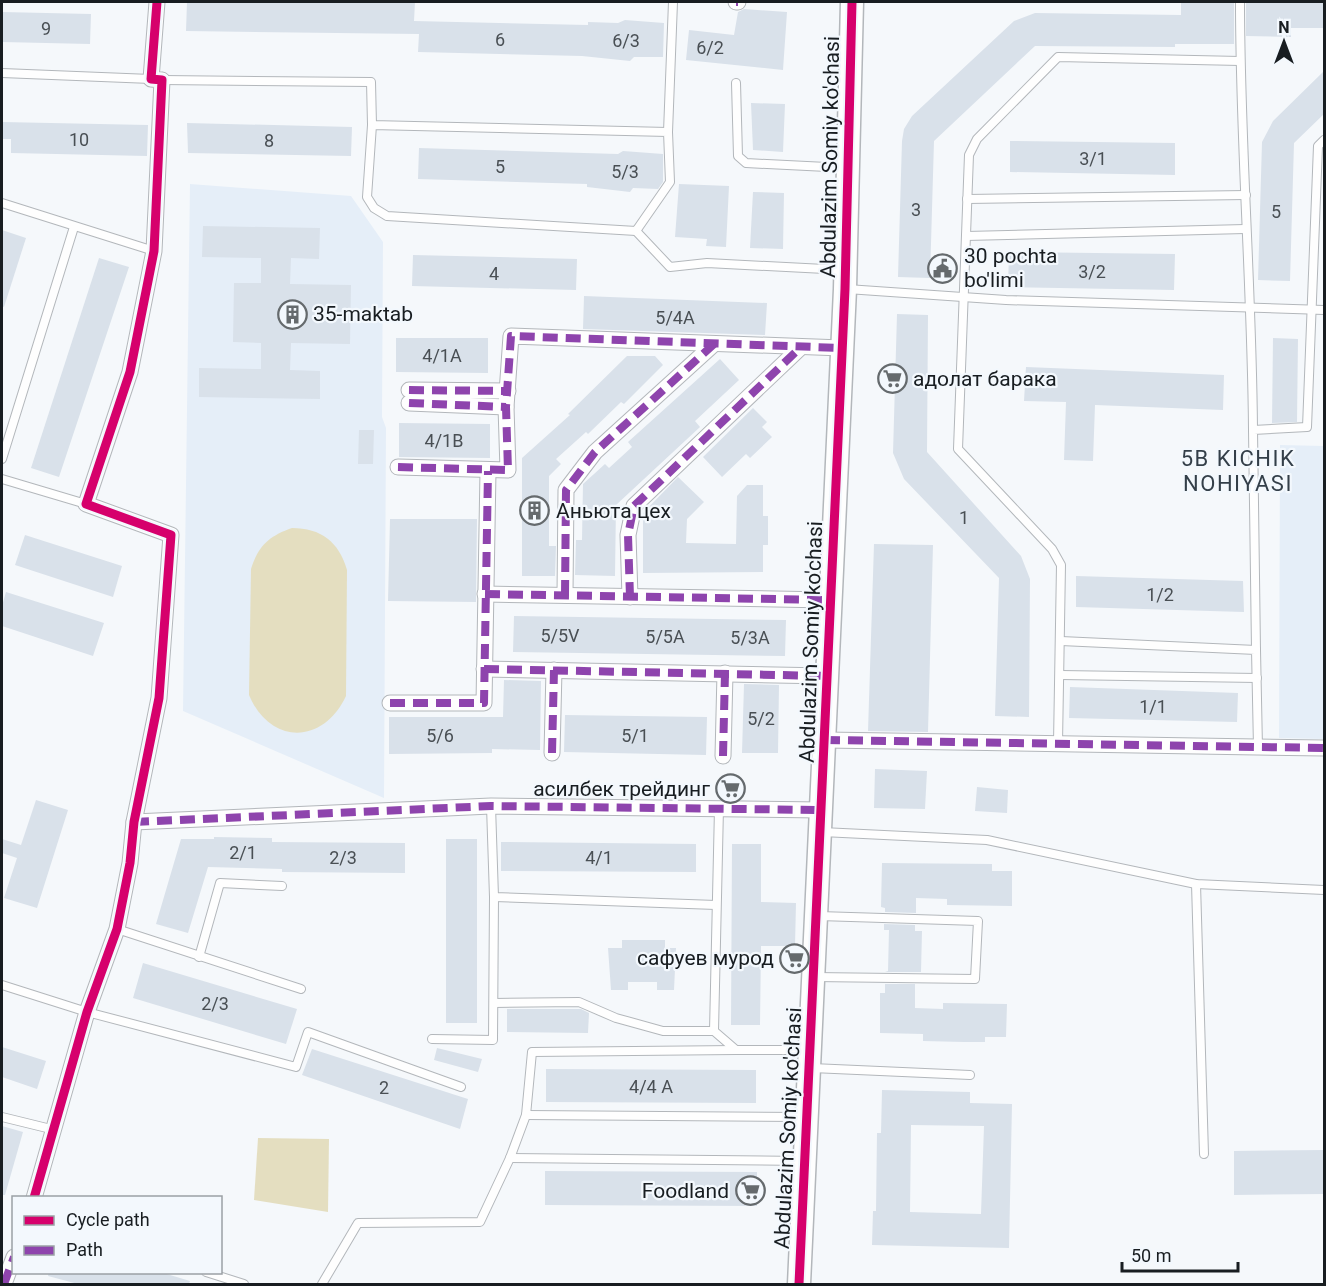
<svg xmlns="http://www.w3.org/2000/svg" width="1326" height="1286" font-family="Roboto,sans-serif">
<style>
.built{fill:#e5eef8}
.green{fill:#e4dec0}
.building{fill:#d9e1ea;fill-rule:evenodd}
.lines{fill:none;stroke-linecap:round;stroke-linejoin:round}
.lane-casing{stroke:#b3b7bb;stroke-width:10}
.street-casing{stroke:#b3b7bb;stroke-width:17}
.secondary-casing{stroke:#b3b7bb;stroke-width:25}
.lane{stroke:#fefefe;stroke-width:8}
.street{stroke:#fefefe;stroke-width:15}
.secondary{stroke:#fefefe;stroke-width:22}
.quiet{stroke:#8e44ad;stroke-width:8;stroke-dasharray:15 8;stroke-linecap:butt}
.cycleway-casing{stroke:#f3f8fd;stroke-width:13}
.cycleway{stroke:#d6006c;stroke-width:9}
.labels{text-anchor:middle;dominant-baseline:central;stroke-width:4.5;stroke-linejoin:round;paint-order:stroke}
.number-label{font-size:18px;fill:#494f54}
.street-label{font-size:21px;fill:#181d21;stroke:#f3f8fd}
.poi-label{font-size:21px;fill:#181d21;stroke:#f3f8fd;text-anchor:start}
.neighbourhood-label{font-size:22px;letter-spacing:1.5px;fill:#343f49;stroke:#f3f8fd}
</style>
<rect width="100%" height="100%" fill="#f5f8fb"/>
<g class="built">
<path d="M190 184 351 196 383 242 382 417 386 428 384 798 183 711Z"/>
<path d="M1280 445 1324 446V739L1279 738Z"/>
</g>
<g class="green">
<path d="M292 528C321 528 339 542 347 570L346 696C323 745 270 745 249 695L251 569C258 546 269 536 292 528Z"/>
<path d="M258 1138 329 1139 328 1212 254 1200Z"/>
</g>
<g class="building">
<path d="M187 2H415L414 21 588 25V22L618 23 625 20 664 23 663 57H634L630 61 582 56 418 52 419 34 186 31Z"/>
<path d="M1181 2H1234V44H1175V47L1035 46 934 141 930 278 898 277 902 141 904 129 912 116 1014 21 1035 13 1181 15Z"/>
<path d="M1246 2H1324V28H1291V37L1246 36Z"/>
<path d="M744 9 787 12 783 70 686 60 689 30 734 35 738 12Z"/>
<path d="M2 12 91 14 90 44 2 42Z"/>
<path d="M1324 71V114L1294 143 1290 281 1258 280 1262 142 1273 121Z"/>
<path d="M751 103 785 104 783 152 753 150Z"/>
<path d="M2 122 148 125 147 156 11 153V139H2Z"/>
<path d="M187 123 352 127 351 156 188 153Z"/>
<path d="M1010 141 1175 143V175L1010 172Z"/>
<path d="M419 148 618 154 623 151 663 154V182L658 189 633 188 630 192 587 187V184L418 179Z"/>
<path d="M679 184 729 186 726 247 706 246 707 239 675 237Z"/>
<path d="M753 192 784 193 783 249 750 248Z"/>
<path d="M203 226 320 228 319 259 291 258 290 284 351 285 350 344 291 343 290 370 320 371V399L199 397V368L261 369V343L233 342 234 283H261V258L202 257Z"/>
<path d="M2 230 26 238 4 307 2 306Z"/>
<path d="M1009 252 1175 254 1174 290 1008 287Z"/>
<path d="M413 255 577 259 576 290 412 286Z"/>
<path d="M99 258 129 267 59 477 31 468Z"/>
<path d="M584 296 767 303 765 335 583 329Z"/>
<path d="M897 314 928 315 927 452 1021 556 1030 579 1029 717 995 716 999 578 904 479 893 453Z"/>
<path d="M396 338H488V373L396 372Z"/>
<path d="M1273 338 1298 339 1297 422 1272 423Z"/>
<path d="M627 356H655L663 365 624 404 621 402 588 434 586 432 556 459 561 464 549 476V546H556L555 576H522V458L570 415 568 414Z"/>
<path d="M720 359 739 380 695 421 700 427 616 505 615 576 575 575 576 540H582L583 484 605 464 609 468 632 447 628 442Z"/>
<path d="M1026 367 1224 375 1223 410 1095 405 1093 461 1064 460 1066 402 1024 401Z"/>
<path d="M753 408 767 422 762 427 772 437 750 458 746 454 722 477 703 457Z"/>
<path d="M399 423 490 424V458L399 457Z"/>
<path d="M359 430H374L373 464H358Z"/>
<path d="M678 477 704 502 687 519 686 543 736 544 737 496 747 485H763V516H768V545H763V572L643 573V513Z"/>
<path d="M390 519H477L476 602 388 601Z"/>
<path d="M25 535 122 566 113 597 15 565Z"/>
<path d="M874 544 933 545 928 732 868 731Z"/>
<path d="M1076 576 1243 581 1244 612 1076 607Z"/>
<path d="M6 592 104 623 93 656 2 626V606Z"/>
<path d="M514 616 786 620 785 656 513 652Z"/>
<path d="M504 680 541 681 540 750 492 749V753L389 754V717H503Z"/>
<path d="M744 684 779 685 778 753H742Z"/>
<path d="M1070 687 1238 693 1237 722 1069 718Z"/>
<path d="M565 715 707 717 706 755 564 752Z"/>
<path d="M875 769 927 771 925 809 874 808Z"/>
<path d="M977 787 1008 790 1007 813 975 811Z"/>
<path d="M36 800 68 810 37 908 4 898 17 858 2 853V839L21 845Z"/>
<path d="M214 837 272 838V842L405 843V873L282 872V869L208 867 188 933 156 924 181 839H214Z"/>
<rect x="446" y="839" width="31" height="184"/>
<path d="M501 842 696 844V872L501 871Z"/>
<path d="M732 844H761V902L796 903 795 946H761L760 1025H731Z"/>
<path d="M882 863 992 864V871H1012V906L947 905V899L916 898V913L885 912V908L881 907Z"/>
<path d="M884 924 915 925V931H922L921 972H885L888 971 889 930H884Z"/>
<path d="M622 940H665V948H676L674 990H657V982H628V990H611L608 948H622Z"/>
<path d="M143 963 297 1009 286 1044 133 998Z"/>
<path d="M885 984H915V1008L943 1009V1003L1007 1004 1006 1037H985V1042H964L923 1041V1034L880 1033V993H885Z"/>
<path d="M507 1009H581L589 1013 588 1033 507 1032Z"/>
<path d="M2 1047 46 1061 37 1089 2 1077Z"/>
<path d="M437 1048 482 1059 478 1072 434 1060Z"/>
<path d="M312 1049 468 1099 460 1129 302 1075Z"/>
<path d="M546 1069 756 1070V1103L546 1102Z"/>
<path d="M882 1090 970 1092V1103L1012 1104 1009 1248 872 1245 873 1211H876L877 1133H881ZM911 1125 984 1126 981 1214 910 1212Z"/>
<path d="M2 1126 23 1132 5 1195H2Z"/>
<path d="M1324 1150V1194L1234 1195V1151Z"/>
<path d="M545 1171 757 1172V1206L545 1205Z"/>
<path d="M49 1272H160L190 1281 189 1284H78L48 1276Z"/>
</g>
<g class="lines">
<defs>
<g id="lane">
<path d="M1240 2C1240 144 1252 287 1253 430"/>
<path d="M2 73 151 79"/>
<path d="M162 80 371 82 372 125 668 132 670 182 636 231 387 216 374 208 367 197 372 125"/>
<path d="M736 83 738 156 746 163 847 168"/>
<path d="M668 132 673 2"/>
<path d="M967 199 1246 195"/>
<path d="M2 203 154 251"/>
<path d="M636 231 670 267 707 263 844 270"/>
<path d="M966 236 1245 229"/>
<path d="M847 289 1006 300 1324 310"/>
<path d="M2 459 74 227"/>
<path d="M2 479 86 504"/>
<path d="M1061 641 1256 650 1258 748"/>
<path d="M1256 650 1253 430 1307 427 1318 146 1324 140"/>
<path d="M1061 675 1257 678"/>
<path d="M1058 743 1061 565 1052 549 958 449 969 155 977 139 1058 57 1240 61"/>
<path d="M491 806 494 897 716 905"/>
<path d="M719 808 714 1031 736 1050H807"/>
<path d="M822 832 987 840 1196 884 1324 890"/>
<path d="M1196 884 1204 1154"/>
<path d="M117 929 301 989"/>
<path d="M199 957 220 883 282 886"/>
<path d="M814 977 975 979 978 921 819 916"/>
<path d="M2 985 87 1012 296 1067 308 1032 461 1087"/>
<path d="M494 1003 579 1002 616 1018 663 1031H714"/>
<path d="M432 1039 493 1040 494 897"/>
<path d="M812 1068 970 1075"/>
<path d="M526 1115 804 1117"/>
<path d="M2 1117 55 1130"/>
<path d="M510 1158 802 1161"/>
<path d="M206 1272 244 1284"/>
<path d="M322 1284 358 1223 480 1222 510 1158 526 1115 532 1052 736 1050"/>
</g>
<g id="street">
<path d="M736 2H738"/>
<path d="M409 390 508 391"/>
<path d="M409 403 506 407"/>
<path d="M398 467 508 470 506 407 511 336 842 348"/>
<path d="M485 594 829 600"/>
<path d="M565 595 566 490 595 452 714 344"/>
<path d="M630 597 628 535 634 506 801 347"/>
<path d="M484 669 828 676"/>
<path d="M390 703H484L488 471"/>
<path d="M825 740 1324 748"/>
<path d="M552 753 554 670"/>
<path d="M723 756 725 673"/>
<path d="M134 822 491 806 822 810"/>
<path d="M34 1198 87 1012 117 929 130 863 134 822 159 698 171 535 86 504 130 372 154 251 162 80 151 79 157 2"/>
<path d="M4 1284 14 1257"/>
</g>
<path id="secondary" d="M799 1284 845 289 852 2"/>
</defs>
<use href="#lane" class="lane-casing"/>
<use href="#street" class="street-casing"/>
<use href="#secondary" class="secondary-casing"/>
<use href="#lane" class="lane"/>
<use href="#street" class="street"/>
<use href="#secondary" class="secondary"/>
<g class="quiet">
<path d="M736 2H738"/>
<path d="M409 390 508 391"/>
<path d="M409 403 506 407"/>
<path d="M398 467 508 470 506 407 511 336 842 348"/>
<path d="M485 594 829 600"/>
<path d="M565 595 566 490 595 452 714 344"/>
<path d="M630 597 628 535 634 506 801 347"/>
<path d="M484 669 828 676"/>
<path d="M390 703H484L488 471"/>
<path d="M825 740 1324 748"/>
<path d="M552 753 554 670"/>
<path d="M723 756 725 673"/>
<path d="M134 822 491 806 822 810"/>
<path d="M4 1284 14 1257"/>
</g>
<defs>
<g id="cycleway">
<path d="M34 1198 87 1012 117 929 130 863 134 822 159 698 171 535 86 504 130 372 154 251 162 80 151 79 157 2"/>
<path d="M799 1284 845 289 852 2"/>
</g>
</defs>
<use href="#cycleway" class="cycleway-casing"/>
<use href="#cycleway" class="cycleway"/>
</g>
<defs>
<symbol id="civic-ring" viewBox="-11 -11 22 22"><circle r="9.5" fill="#f3f8fd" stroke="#656a6d" stroke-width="1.5"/><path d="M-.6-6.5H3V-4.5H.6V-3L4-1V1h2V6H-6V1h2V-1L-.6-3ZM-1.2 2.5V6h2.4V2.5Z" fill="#656a6d"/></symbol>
<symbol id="building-ring" viewBox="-11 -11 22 22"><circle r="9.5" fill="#f3f8fd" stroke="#656a6d" stroke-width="1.5"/><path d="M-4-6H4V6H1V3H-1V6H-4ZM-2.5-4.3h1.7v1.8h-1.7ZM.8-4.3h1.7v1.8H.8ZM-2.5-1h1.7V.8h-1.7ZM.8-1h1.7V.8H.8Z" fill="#656a6d"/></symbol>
<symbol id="supermarket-ring" viewBox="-11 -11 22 22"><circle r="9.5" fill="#f3f8fd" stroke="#656a6d" stroke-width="1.5"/><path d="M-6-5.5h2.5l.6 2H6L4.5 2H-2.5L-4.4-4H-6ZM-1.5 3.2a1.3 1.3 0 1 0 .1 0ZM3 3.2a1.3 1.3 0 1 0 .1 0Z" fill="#656a6d"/></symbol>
</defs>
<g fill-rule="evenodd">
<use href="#civic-ring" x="926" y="252" width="33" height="33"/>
<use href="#building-ring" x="276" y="298" width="33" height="33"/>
<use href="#supermarket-ring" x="876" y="362" width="33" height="33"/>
<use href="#building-ring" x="518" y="494" width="33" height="33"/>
<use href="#supermarket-ring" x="714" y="772" width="33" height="33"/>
<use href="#supermarket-ring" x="778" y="942" width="33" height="33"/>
<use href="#supermarket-ring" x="734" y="1174" width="33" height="33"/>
</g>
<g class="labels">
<g class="number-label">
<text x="46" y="28">9</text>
<text x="500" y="39">6</text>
<text x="626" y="40">6/3</text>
<text x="710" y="47">6/2</text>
<text x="79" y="139">10</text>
<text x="269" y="140">8</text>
<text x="1093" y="158">3/1</text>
<text x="500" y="166">5</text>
<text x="625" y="171">5/3</text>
<text x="916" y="209">3</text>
<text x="1276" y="211">5</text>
<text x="1092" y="271">3/2</text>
<text x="494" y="273">4</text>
<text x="675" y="317">5/4A</text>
<text x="442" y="355">4/1A</text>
<text x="444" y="440">4/1B</text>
<text x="964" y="517">1</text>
<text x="1160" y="594">1/2</text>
<text x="560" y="635">5/5V</text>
<text x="665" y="636">5/5A</text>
<text x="750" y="637">5/3A</text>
<text x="1153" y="706">1/1</text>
<text x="761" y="718">5/2</text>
<text x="440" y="735">5/6</text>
<text x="635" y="735">5/1</text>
<text x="243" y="852">2/1</text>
<text x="343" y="857">2/3</text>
<text x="599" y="857">4/1</text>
<text x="215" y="1003">2/3</text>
<text x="651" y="1086">4/4 A</text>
<text x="384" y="1087">2</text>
</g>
<g class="street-label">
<text transform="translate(830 157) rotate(-89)">Abdulazim Somiy ko'chasi</text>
<text transform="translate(811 642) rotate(-88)">Abdulazim Somiy ko'chasi</text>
<text transform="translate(788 1128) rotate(-87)">Abdulazim Somiy ko'chasi</text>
</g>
<g class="poi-label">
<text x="964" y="256">30 pochta<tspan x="964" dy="24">bo'limi</tspan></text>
<text x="313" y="314">35-maktab</text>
<text x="913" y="379">адолат барака</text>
<text x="556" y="511">Аньюта цех</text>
<text x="710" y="789" text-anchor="end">асилбек трейдинг</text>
<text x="774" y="958" text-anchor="end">сафуев мурод</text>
<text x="729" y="1191" text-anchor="end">Foodland</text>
</g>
<g class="neighbourhood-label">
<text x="1238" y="458">5B KICHIK<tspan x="1238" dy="25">NOHIYASI</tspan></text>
</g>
</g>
<rect width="1326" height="1286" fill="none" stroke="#181d21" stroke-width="6"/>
<rect x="12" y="1196" width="210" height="78" fill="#f3f8fd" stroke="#9ba0a5" stroke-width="1.5"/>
<rect x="24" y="1216" width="30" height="9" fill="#d6006c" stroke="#9ba0a5" stroke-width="1.5"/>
<text x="66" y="1226" font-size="18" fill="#181d21">Cycle path</text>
<rect x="24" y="1246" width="30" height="9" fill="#8e44ad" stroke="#9ba0a5" stroke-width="1.5"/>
<text x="66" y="1256" font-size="18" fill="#181d21">Path</text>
<g transform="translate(1284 42)" stroke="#f3f8fd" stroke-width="4.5" paint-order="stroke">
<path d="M0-4.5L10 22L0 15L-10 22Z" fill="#181d21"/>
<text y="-9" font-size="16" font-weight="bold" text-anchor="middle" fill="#181d21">N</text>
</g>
<path d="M1122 1262v9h116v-9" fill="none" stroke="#181d21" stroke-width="3"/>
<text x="1131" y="1262" font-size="18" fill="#181d21" stroke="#f3f8fd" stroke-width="4.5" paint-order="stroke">50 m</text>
</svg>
